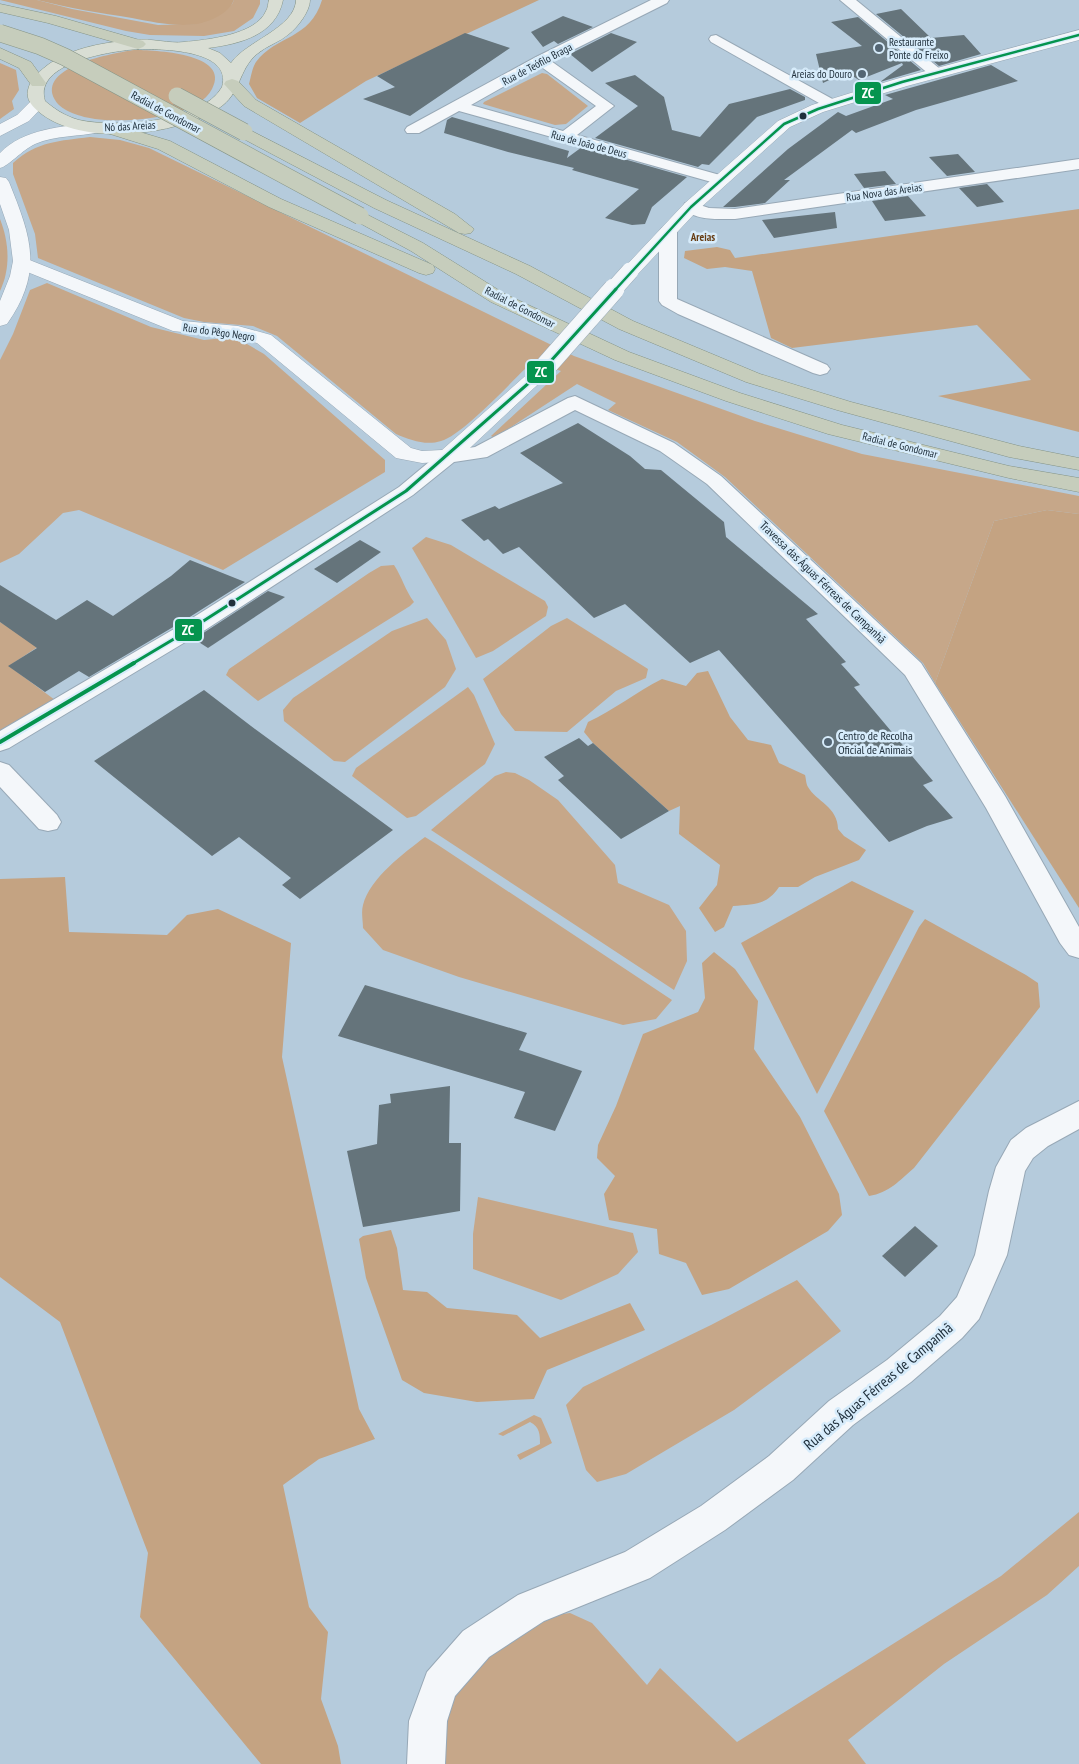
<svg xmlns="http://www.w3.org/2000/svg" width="1079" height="1764" font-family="'PT Sans Narrow',sans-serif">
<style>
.green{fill:#c6a789}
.forest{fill:#c4a382}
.building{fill:#65747b}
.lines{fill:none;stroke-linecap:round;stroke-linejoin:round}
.minor-casing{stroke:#97a8b6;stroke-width:2}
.tertiary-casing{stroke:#97a8b6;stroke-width:1}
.secondary-casing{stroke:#97a8b6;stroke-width:1}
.primary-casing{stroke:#859487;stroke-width:1}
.motorway-casing{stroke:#859487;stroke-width:1}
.minor{fill:#f4f7fa;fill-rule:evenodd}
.tertiary{fill:#f4f7fa;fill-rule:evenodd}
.secondary{fill:#f4f7fa;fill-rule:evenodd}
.primary{fill:#d9ded4;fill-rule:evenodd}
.motorway{fill:#c6cdbc;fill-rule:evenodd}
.tertiary-bridge-far1-casing{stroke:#97a8b6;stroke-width:18;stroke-linecap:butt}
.tertiary-bridge-casing{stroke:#97a8b6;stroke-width:22;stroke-linecap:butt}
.motorway-bridge-casing{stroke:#859487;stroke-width:18;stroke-linecap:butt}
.tertiary-bridge-far1{stroke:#f4f7fa;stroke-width:17}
.tertiary-bridge{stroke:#f4f7fa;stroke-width:21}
.motorway-bridge{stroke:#c6cdbc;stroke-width:17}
.bus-1-far2-casing{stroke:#d7ecfb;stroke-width:5}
.bus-1-far1-casing{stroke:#d7ecfb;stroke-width:6}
.bus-1-casing{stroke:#d7ecfb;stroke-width:8}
.bus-1-far2{stroke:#05944e;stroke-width:2.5}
.bus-1-far1{stroke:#05944e;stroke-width:3}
.bus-1{stroke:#05944e;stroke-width:4}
.poi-dot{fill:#546674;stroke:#d7ecfb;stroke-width:2}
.bus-dot{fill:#20303c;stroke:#d7ecfb;stroke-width:2}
.labels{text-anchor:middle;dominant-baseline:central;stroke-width:5;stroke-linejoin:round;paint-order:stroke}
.far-poi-label{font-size:11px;fill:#20303c;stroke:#d7ecfb;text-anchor:start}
.far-street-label{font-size:11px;fill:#20303c;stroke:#d7ecfb}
.far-neighbourhood-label{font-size:11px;font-weight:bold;fill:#663c13;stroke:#d7ecfb}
.street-label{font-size:12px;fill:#20303c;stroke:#d7ecfb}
.poi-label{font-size:12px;fill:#20303c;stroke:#d7ecfb;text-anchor:start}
.near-street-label{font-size:15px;fill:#20303c;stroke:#d7ecfb}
.line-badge{stroke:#d7ecfb;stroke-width:2}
.badge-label{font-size:14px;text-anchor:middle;font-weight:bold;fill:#fff}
</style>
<rect width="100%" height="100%" fill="#b5cbdc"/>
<g class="green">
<path d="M0 0H37L72 9 158 25 196 24 232 4 234 0H260V4L253 18 234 31 204 36 150 35 126 31Z"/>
<path d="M134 50C153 50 232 53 212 89 197 119 124 123 95 119 82 117 62 112 55 100 36 66 115 53 134 50Z"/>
<path d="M0 63 16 70 19 90 12 101 14 109 0 119Z"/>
<path d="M542 73 547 74 588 106 566 124 555 125 483 104 484 102Z"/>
<path d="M90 137 120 140 149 148 574 356 755 421 862 454 1079 496V514L1047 510 994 521 935 683 923 663 725 477 677 442 608 410 616 403 577 384 494 438 491 436 561 371 532 362C513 380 463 435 441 441 426 446 410 440 396 434L277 336 253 326 204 322 184 318 38 258 35 234 13 174V163C37 141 60 141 90 137Z"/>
<path d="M0 219C9 242 11 268 0 291Z"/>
<path d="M47 283 151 327 204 340 235 337 264 354 385 460V472L223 570 79 510 63 513 19 554 0 563V360L13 334 30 290Z"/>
<path d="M426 537 451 545 545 601 548 607 546 616 493 651 476 658 412 548Z"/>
<path d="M394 565C402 577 405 590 414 602L410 606 258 701 226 675 229 669 369 573 381 566Z"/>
<path d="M427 618 446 640 456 669 445 687 345 762 334 761 284 721 283 710 293 698 392 631Z"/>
<path d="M567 618 648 669 646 678 616 691 567 732 515 731 501 714 483 679 551 626Z"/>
<path d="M0 622 39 646 9 666 55 700 0 735Z"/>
<path d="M468 687 474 695 495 744 485 764 416 816 407 818 352 776 356 768Z"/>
<path d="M506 772 515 773 529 780 558 800 615 865 618 883 669 905 686 931 687 961 674 990 431 830 495 776Z"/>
<path d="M425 837 438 845 672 1000 656 1019 623 1025 459 977 383 950 363 928C363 921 361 912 363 905 370 878 404 853 425 837Z"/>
<path d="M478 1197 633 1233 638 1252 618 1274 561 1300 473 1269V1234Z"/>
<path d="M797 1280 841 1331 734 1410 626 1474 597 1482 586 1470 566 1405 583 1387 711 1325Z"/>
<path d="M534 1415 541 1418 552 1443 520 1460 517 1455 540 1444C540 1435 540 1427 530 1422L503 1436 498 1434Z"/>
<path d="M1079 1512V1566L1047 1595 944 1664 848 1740 866 1764H442L446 1702 491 1646 541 1617 570 1613 592 1623 647 1685 660 1668 737 1742 1001 1576Z"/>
</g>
<g class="forest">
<path d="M37 0H234C228 14 211 21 197 24 175 27 153 22 132 18 100 13 69 8 37 0Z"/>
<path d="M322 0H539L366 81 300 123 257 98 249 84C251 77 252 68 256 62 276 35 310 40 322 0Z"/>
<path d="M1079 209V432L938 396 1031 380 977 325 792 348 771 338 752 271 725 267 707 269 684 258 685 251 717 247 730 250 735 258Z"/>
<path d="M1047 510 1079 514V908L935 683 994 521Z"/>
<path d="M708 671 730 717 748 740 771 745 779 763 805 775C806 778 806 784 808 787 816 801 838 807 838 829L844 836 866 850 859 860 815 877 798 887H779C766 906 754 904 733 906L724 927 715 932 699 908 717 885 720 865 679 834 680 806 669 811 593 743 584 732 588 722C614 710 636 692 662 679L686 686 697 673Z"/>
<path d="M65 877 69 932 167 935 187 915 218 909 291 943 282 1057 359 1409 375 1439 319 1459 283 1485 309 1607 328 1632 321 1699 338 1746 341 1764H261L140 1617 148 1553 60 1322 0 1277V879Z"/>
<path d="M852 881 914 911 817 1094 741 943Z"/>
<path d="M925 919 1026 975 1038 983 1040 1007 914 1168C900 1180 889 1193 869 1196L824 1111 919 927Z"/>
<path d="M714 952 735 969 758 1001 754 1049 800 1117 839 1194 842 1215 828 1231 729 1289 702 1295 686 1263 659 1254 657 1229 609 1220 604 1194 615 1176 597 1158 598 1145 616 1106 643 1034 698 1012 705 998 702 963Z"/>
<path d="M391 1230 397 1248 403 1290 427 1292 447 1308 517 1315 540 1338 630 1303 645 1330 547 1370 534 1399 477 1402 424 1393 402 1380 366 1278 359 1239 363 1236Z"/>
</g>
<g class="building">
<path d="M901 9 931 38 964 35 981 54 939 66 876 14Z"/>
<path d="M563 16 593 27 558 44 554 41 543 47 531 32Z"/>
<path d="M858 17 921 70 880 82 903 65 902 63 859 80 846 72 823 83 816 54 862 46 831 22Z"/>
<path d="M465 33 510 48 410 116 363 99 395 87 377 76Z"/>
<path d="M611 33 637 42 592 72 570 54Z"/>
<path d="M991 65 1018 81 916 110 856 133 852 130 784 180H790L765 203 735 207H723L788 149 838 112 846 116 893 99 885 95Z"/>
<path d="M635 75 664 97 672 130 700 137 729 104 790 89 805 97V100L757 117 709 165 702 164 698 167 595 138 638 106 605 83Z"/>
<path d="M452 117 569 151 567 158 582 147 687 177 652 207 645 224 632 225 605 218 639 189 572 170 574 168 508 152 444 133 447 120Z"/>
<path d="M958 154 975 172 947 176 929 157Z"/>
<path d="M885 171 896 184 864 188 854 174Z"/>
<path d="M987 184 1004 202 977 207 959 188Z"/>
<path d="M908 196 926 216 885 221 872 201Z"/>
<path d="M835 212 837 228 774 238 762 220Z"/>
<path d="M578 423 630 456 645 469 661 470 724 522 726 537 818 614 806 619 846 662 841 664 860 685 854 687 933 781 923 785 953 818 927 826 889 842 719 650 690 663 625 604 594 618 519 547 503 554 488 539 484 541 461 520 495 506 499 509 563 483 520 453Z"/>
<path d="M360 540 381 552 337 583 314 569Z"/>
<path d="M190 560 245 582 185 620 89 677 79 671 45 692 8 666 37 648 0 622V585L56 620 87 600 113 616 171 576Z"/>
<path d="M268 591 285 597 208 648 194 639Z"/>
<path d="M204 690 251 726 393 830 300 899 282 885 291 878 239 837 212 856 94 761Z"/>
<path d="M579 738 588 746 593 743 669 811 621 839 558 780 564 776 544 757Z"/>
<path d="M365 985 527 1033 519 1050 582 1071 555 1131 514 1118 525 1092 338 1036Z"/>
<path d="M450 1086 449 1143H461L460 1211 363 1227 347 1151 377 1144 379 1105 391 1103 390 1094Z"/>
<path d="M915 1226 938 1246 905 1277 882 1256Z"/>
</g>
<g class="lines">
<defs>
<g id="minor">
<path d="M651 0H669L667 3 551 61 614 106 577 135 727 177 729 180 727 183H715L459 111 419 133H407L405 130 407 127 536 57ZM540 66 596 106 563 131 471 105Z"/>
<path d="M840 0H856L940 69 942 72 940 75H930Z"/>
<path d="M716 35 836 101 839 104 836 107H826L711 42 709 39 711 36Z"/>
<path d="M1079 159V169L735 219C720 219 692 221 683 207L685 203 691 202 709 208 735 209Z"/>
<path d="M668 227 674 228 677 232V299L827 365 830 369 827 373 820 375 813 373 678 314 662 305 659 301V232L662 228Z"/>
<path d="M575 396 674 443 721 476 921 663 1005 796 1079 927V958L1069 955 1060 943 986 808 905 675 707 484 660 451 575 410 487 457 454 462 413 495 202 632 9 748 0 751V731L186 622 399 487 441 452 475 447 568 398Z"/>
<path d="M0 762 9 765 57 815 61 822 57 829 48 831 39 829 0 787Z"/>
<path d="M1079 1101V1129L1048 1146 1033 1158 1025 1171 1007 1255 979 1319 962 1338 911 1382 853 1425 793 1480 725 1530 650 1578 544 1621 489 1657 455 1696 447 1721 445 1764H407L409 1721 427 1672 463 1631 518 1595 625 1552 701 1506 769 1456 829 1401 887 1360 940 1316 957 1297 975 1255 989 1191 996 1167 1011 1140 1026 1128Z"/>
</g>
<g id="tertiary">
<path d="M1079 30V40L907 86 823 112 790 127 697 211 637 275 630 277 623 275 621 271 685 203 778 121 812 105 896 79Z"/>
<path d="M22 257 183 321 238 326 271 335 411 448 422 451 442 450 532 370 539 368 546 370 549 374 456 461 422 463 396 458 257 343 237 338 173 331 15 267 13 263 15 259Z"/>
</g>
<g id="secondary">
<path d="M38 98 44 100 46 103 29 121 0 136V124L17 115 32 100Z"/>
<path d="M94 123 100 124 102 128 100 132C78 137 56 135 35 144 22 150 9 166 0 168V153C23 129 63 126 94 123Z"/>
<path d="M0 177 6 178 9 182C31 237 44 271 7 324L0 326V301L10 276 13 261 9 230 0 204Z"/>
</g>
<path id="primary" d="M269 0H283C276 35 240 44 208 48L220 53 231 63C246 41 295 28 296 0H310C310 11 298 27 289 34 280 42 266 46 257 54 238 70 241 94 219 108 176 136 81 147 39 112 32 106 26 100 28 90 30 79 41 70 49 64 74 47 106 42 135 40 151 38 170 44 184 42 206 40 256 35 266 11 268 8 268 3 269 0ZM138 49C160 49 233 49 222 87 202 123 115 128 79 120 65 116 56 110 45 101 33 62 113 51 138 49Z"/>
<g id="motorway">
<path d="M0 4 56 16 143 41 146 44 143 47 138 49 48 23 0 12Z"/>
<path d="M0 48 31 62 46 83 44 86H32L19 68 0 59Z"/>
<path d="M232 79 238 81 256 100 455 214 474 229 471 233 465 234 459 233 244 106 224 84 226 81Z"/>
<path d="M113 124 170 141 281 199 433 265 435 269 433 273 426 275 419 273 269 207 158 149 107 133 105 129 107 125Z"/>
<path d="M244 127 386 200 530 266 633 321 760 374 851 402 1019 446 1079 458V470L1009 457 837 410 746 382 619 329 516 274 374 208 238 136 236 132 238 128Z"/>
<path d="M360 211 423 243 505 294 629 352 740 393 842 425 1009 466 1079 478V492L1009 478 828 434 726 401 615 360 491 302 411 251 354 220 351 216 354 212Z"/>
</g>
</defs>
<use href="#minor" class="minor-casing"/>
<use href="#tertiary" class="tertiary-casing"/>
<use href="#secondary" class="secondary-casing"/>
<use href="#primary" class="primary-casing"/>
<use href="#motorway" class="motorway-casing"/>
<use href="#minor" class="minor"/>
<use href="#tertiary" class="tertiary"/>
<use href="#secondary" class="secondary"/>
<use href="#primary" class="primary"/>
<use href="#motorway" class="motorway"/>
<defs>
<path id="tertiary-bridge-far1" d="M613 290 630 271"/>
<path id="tertiary-bridge" d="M539 374 614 289"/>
<g id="motorway-bridge">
<path d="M0 33 40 46 65 57 360 216"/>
<path d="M177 96 244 132"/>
</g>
</defs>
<use href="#tertiary-bridge-far1" class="tertiary-bridge-far1-casing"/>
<use href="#tertiary-bridge" class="tertiary-bridge-casing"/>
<use href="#motorway-bridge" class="motorway-bridge-casing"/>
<use href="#tertiary-bridge-far1" class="tertiary-bridge-far1"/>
<use href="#tertiary-bridge" class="tertiary-bridge"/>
<use href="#motorway-bridge" class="motorway-bridge"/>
<defs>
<path id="bus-1-far2" d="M615 290 691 207 784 124 818 109 902 82 1079 35"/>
<path id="bus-1-far1" d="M132 664 194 627 406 491 539 374 616 289"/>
<path id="bus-1" d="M0 742 134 663"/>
</defs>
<use href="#bus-1-far2" class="bus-1-far2-casing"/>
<use href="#bus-1-far1" class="bus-1-far1-casing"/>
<use href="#bus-1" class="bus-1-casing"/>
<use href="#bus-1-far2" class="bus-1-far2"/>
<use href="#bus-1-far1" class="bus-1-far1"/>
<use href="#bus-1" class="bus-1"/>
</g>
<g class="poi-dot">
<circle cx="879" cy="48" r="5"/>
<circle cx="862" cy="74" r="5"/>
<circle cx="828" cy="742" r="5"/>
</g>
<g class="bus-dot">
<circle cx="803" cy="116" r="4.5"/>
<circle cx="232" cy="603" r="4.5"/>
</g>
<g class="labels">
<g class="far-poi-label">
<text x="889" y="42">Restaurante<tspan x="889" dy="13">Ponte do Freixo</tspan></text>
<text x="852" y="74" text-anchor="end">Areias do Douro</text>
</g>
<g class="far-street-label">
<text transform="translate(537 64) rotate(-28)">Rua de Teófilo Braga</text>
<text transform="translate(166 112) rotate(28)">Radial de Gondomar</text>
<text transform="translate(130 126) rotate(-3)">Nó das Areias</text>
<text transform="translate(589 144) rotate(15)">Rua de João de Deus</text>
<text transform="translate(884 192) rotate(-8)">Rua Nova das Areias</text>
<text transform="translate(520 307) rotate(27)">Radial de Gondomar</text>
<text transform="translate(219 332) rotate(8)">Rua do Pêgo Negro</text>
<text transform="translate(900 445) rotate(14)">Radial de Gondomar</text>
</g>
<g class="far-neighbourhood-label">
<text x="703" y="237">Areias</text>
</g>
<g class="street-label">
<text transform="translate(823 582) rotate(44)">Travessa das Águas Férreas de Campanhã</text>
</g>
<g class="poi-label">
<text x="838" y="735">Centro de Recolha<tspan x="838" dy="14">Oficial de Animais</tspan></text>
</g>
<g class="near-street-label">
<text transform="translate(878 1386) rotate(-40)">Rua das Águas Férreas de Campanhã</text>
</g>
</g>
<g class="line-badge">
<rect x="854" y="81" width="28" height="24" rx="5" fill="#05944e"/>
<rect x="526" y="360" width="29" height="24" rx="5" fill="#05944e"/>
<rect x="174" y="618" width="29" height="24" rx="5" fill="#05944e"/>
</g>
<g class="badge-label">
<text x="868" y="98">ZC</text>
<text x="541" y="377">ZC</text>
<text x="188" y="635">ZC</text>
</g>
</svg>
